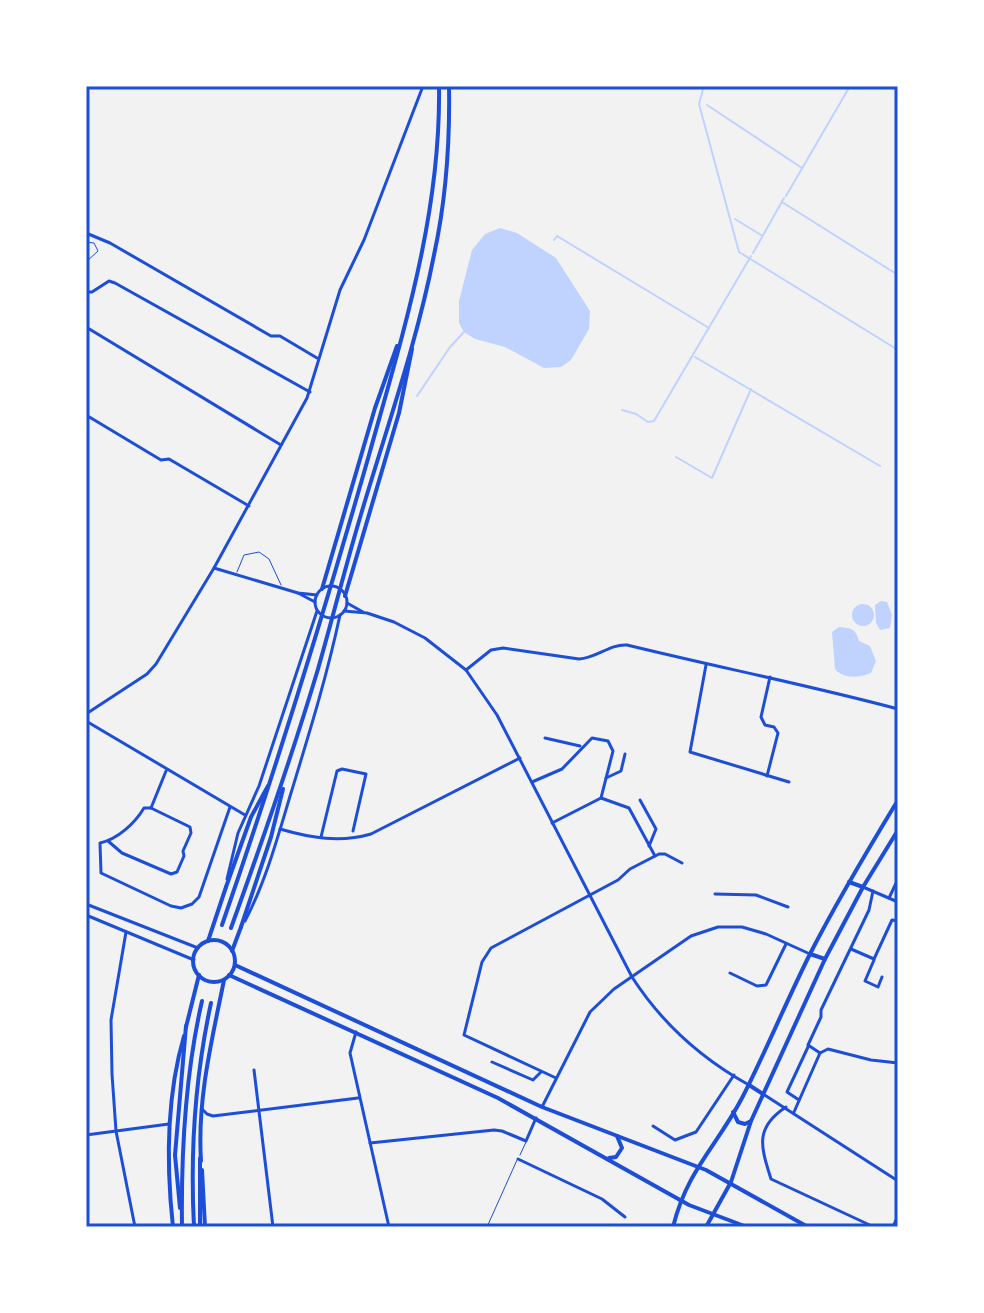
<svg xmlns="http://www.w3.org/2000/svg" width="984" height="1313" font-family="'Roboto Condensed',sans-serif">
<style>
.water{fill:#bfd3fe}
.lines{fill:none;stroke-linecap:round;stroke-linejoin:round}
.stream{stroke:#bfd3fe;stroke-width:2}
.service{stroke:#1d4ed8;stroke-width:1}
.minor{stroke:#1d4ed8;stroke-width:3}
.tertiary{stroke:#1d4ed8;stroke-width:3}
.secondary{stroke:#1d4ed8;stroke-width:4}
.primary{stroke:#1d4ed8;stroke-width:4}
.neatline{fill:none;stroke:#1d4ed8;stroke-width:3}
</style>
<rect width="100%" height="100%" fill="#f2f2f2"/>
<g class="water">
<path d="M500 228 517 233 556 258 590 311 589 329 571 360 561 367 544 368 505 347 475 339 464 332 459 323V301L472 250 485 234Z"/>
<path d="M881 601 887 602 892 615 890 628 880 630 876 623 875 605Z"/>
<circle cx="863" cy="615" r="11"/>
<path d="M839 627C852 628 856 629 859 641L870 646 876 661 871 673C859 678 843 679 835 669L832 632Z"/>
</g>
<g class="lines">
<g class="stream">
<path d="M704 86 699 104 739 252 898 350"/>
<path d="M891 86 898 92"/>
<path d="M707 105 802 168"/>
<path d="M786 196 850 86"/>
<path d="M782 202 898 275"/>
<path d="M735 219 761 235"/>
<path d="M554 240 557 236 709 328"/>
<path d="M753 253 784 198"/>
<path d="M695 357 880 466"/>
<path d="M417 396 450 347 464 332"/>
<path d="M622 410 636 414 648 422 654 421 751 256"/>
<path d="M676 457 712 478 751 389"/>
</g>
<g class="service">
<path d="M86 242 94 243 98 251 86 262"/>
<path d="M237 572 244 555 259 552 269 559 281 585"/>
<path d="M520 1155 526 1142"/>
<path d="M487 1227 517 1160"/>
</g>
<g class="minor">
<path d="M86 233 110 243 271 336H280L317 358"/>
<path d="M86 292H92L109 281 115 283 310 392"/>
<path d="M86 327 281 445"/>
<path d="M86 415 161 460 169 459 249 506"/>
<path d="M214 568 298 593 317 595"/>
<circle cx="331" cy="602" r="16"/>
<path d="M298 593 315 602"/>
<path d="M347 603 363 612"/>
<path d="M344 611 367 613 394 622 425 638 466 670 497 715 632 977C661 1022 702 1059 749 1085"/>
<path d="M706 665 690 752 789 782"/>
<path d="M466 670 491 650 503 648 579 659C597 658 609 644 627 645 717 667 808 685 898 709"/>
<path d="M86 714 147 674 156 664 214 568 307 398 340 290 364 240 423 86"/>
<path d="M86 721 245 815"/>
<path d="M545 738 580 746"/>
<path d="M767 776 778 733 774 727 765 725 761 717 770 677"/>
<path d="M606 778 621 771 625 754"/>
<path d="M532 782 562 769 592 738 608 741 613 751 601 798 629 808 655 856"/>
<path d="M640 800 656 829 649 846"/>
<path d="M151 808 166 771"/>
<path d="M552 823 601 798"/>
<path d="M280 829C311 838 340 843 371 834L520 758"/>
<path d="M321 837 337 771 342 769 366 774 353 831"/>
<path d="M108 841 122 853 171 874 177 872 184 856 183 851 191 833 190 827 151 808H144C135 823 118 839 100 843L101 873 171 906 181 908 192 904 199 897 230 807"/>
<path d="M227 879 238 833 259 786 317 611"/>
<path d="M863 887 898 902"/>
<path d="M715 894 756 895 788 907"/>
<path d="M889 898 898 879"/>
<path d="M245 921C266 881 278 836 291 793 309 734 327 676 340 615"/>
<path d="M126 932 111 1020 112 1074 116 1131 135 1227"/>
<path d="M851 949 874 959 892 920 898 921"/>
<path d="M874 960 865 981 878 987 882 977"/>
<path d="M730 973 757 986 766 985 786 944"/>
<path d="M356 1032 350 1053 389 1227"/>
<path d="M820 1053 808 1045 821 1017V1010L869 910 873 891"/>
<path d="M492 1062 533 1080 541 1072"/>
<path d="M254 1070 273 1227"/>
<path d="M556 1078 464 1035 482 962 491 948 618 880 630 869 659 854H665L682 863"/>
<path d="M763 1094 898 1181"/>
<path d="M799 1100 787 1092 808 1047"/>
<path d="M542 1107 590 1012 614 989 691 936 718 927H742L766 934 810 954"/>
<path d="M786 1107C754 1128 761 1147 771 1179L874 1227"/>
<path d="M202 1109 207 1114 213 1116 358 1098"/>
<path d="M794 1112 820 1053 828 1049 871 1060 898 1063"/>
<path d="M653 1126 675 1140 696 1132 734 1075"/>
<path d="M86 1135 169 1124"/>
<path d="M370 1143 494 1130 502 1131 526 1141 536 1118"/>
<path d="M518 1159 602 1199 625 1217"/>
<path d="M893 1227 898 1215"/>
</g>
<g class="tertiary">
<path d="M86 904 198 948"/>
<path d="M86 915 194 960"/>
</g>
<g class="secondary">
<path d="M849 882 863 887"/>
<circle cx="214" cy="961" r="21"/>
<path d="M208 941 226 887"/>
<path d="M232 951 241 927"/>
<path d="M810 954 825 959"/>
<path d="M235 965 542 1107 706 1170 808 1227"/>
<path d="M229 975 498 1098 689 1205 747 1227"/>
<path d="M186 1027 199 975"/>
<path d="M749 1085 763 1094"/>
<path d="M733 1112 738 1122 745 1124 751 1121"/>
<path d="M609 1158 616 1157 622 1148 617 1136"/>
<path d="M201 1161C197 1099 212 1040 224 980"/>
<path d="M202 1170 205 1227"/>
<path d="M173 1227C166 1163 166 1098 184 1036"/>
<path d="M673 1227C687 1170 717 1146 742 1098 766 1051 786 1002 810 954 837 901 867 851 898 800"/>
<path d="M706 1227 731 1182 751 1121 825 959 863 887 898 830"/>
</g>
<g class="primary">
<path d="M322 589 375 408 397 346"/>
<path d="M345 596 399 413 412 349"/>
<path d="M226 887 251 817 268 786"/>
<path d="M222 925C276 769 324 613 369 455 403 333 441 214 439 86"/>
<path d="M241 927 271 837 283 789"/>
<path d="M231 928C262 842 292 756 318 669 333 617 346 564 362 511 387 427 417 342 434 255 446 200 450 142 449 86"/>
<path d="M180 1208 175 1155 186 1026"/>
<path d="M182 1227C181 1151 185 1075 202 1001"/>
<path d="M194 1227C190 1151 195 1077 211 1003"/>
<path d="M200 1227V1158"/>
</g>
</g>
<rect width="984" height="1313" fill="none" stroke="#ffffff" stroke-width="176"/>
<rect x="88" y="88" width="808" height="1137" class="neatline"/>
</svg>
